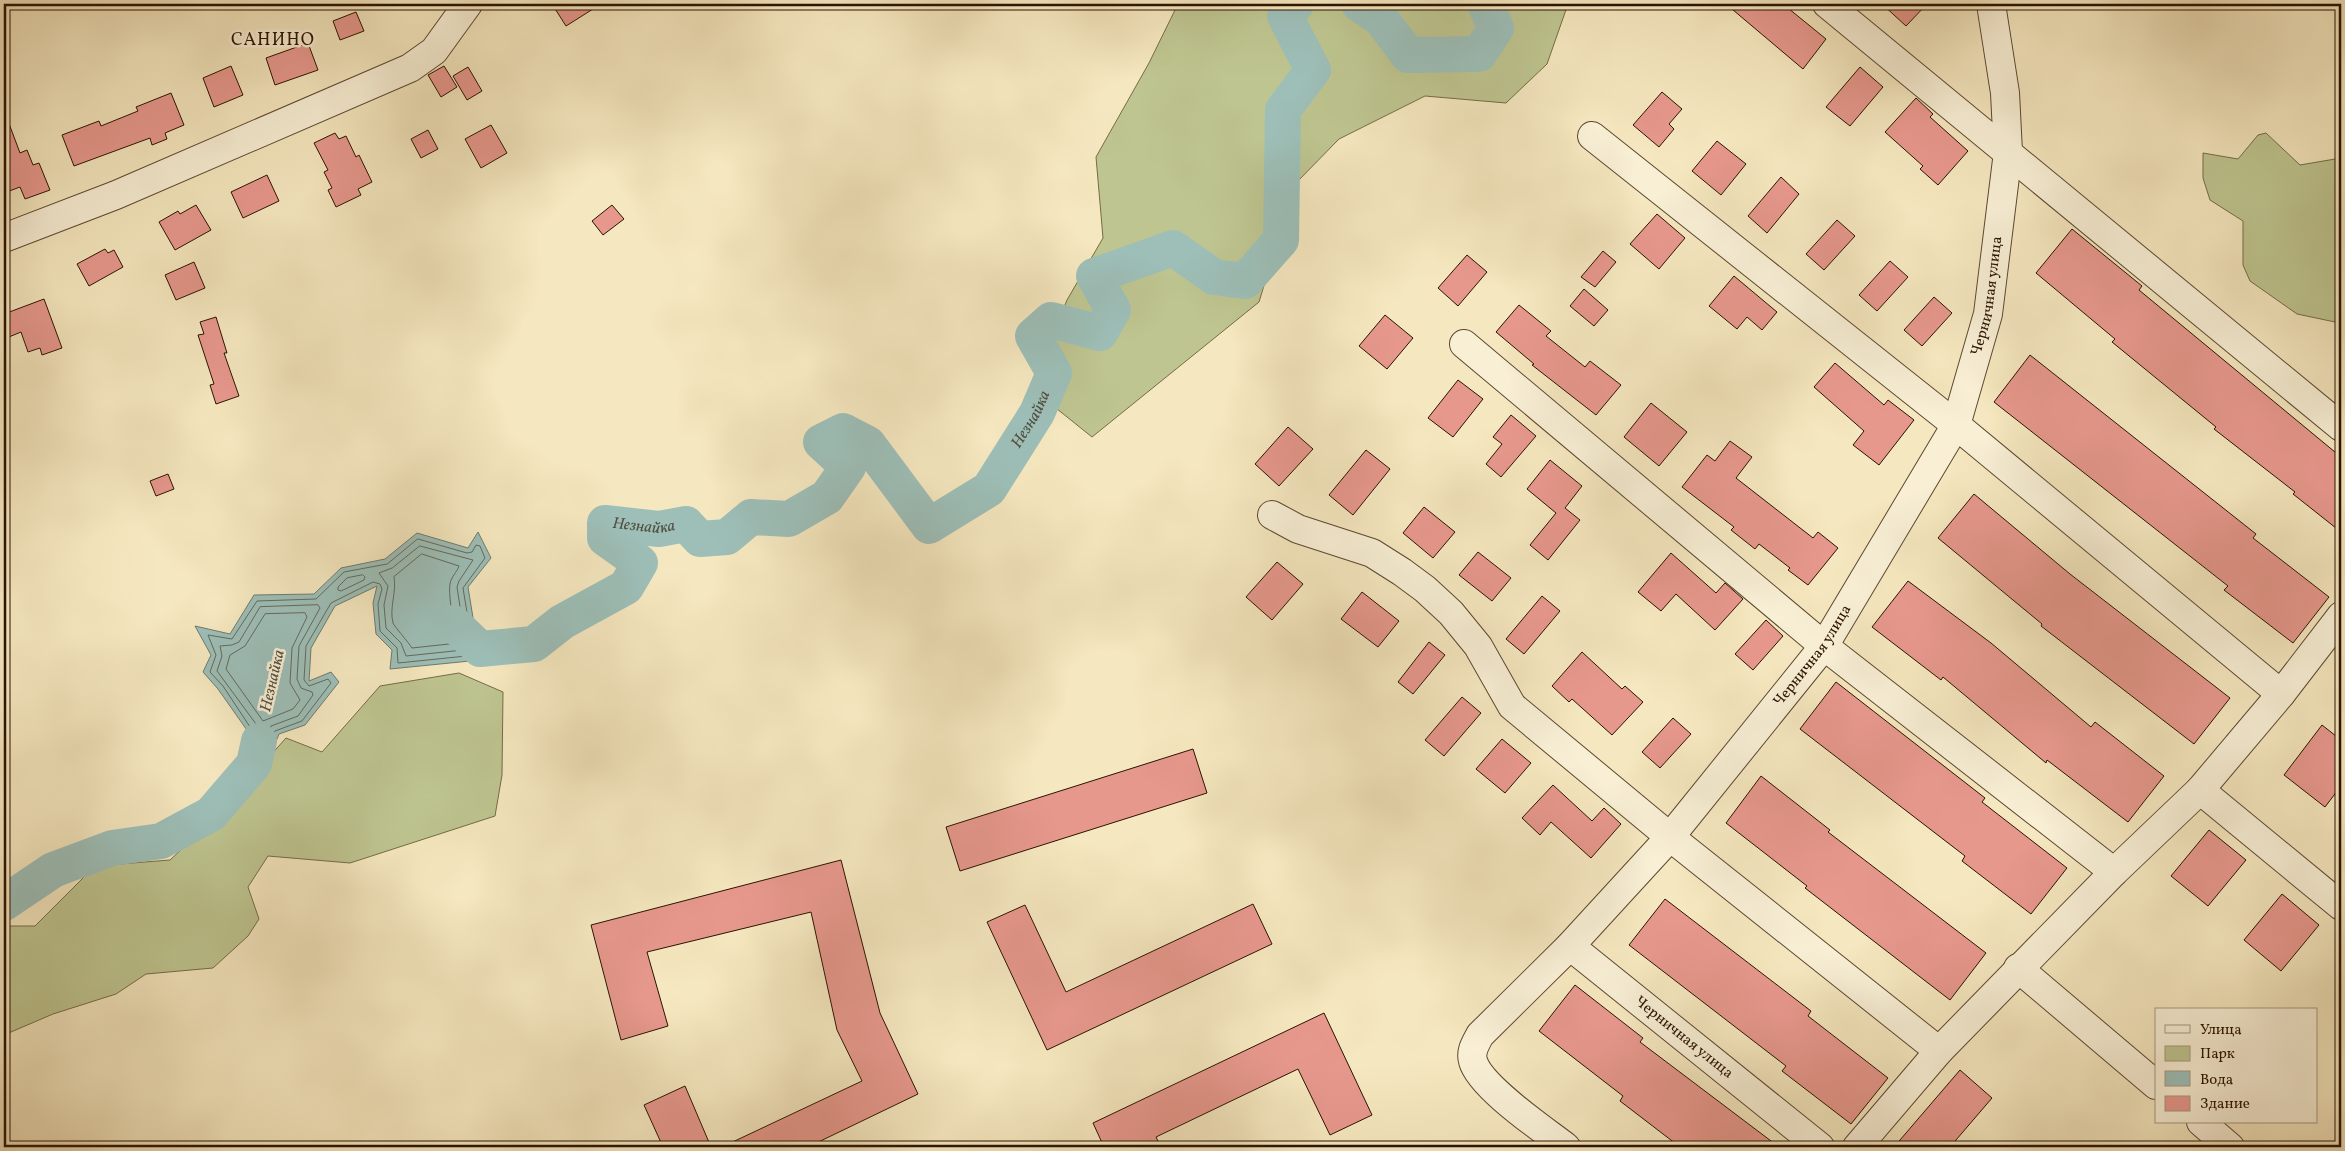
<svg xmlns="http://www.w3.org/2000/svg" width="2345" height="1151" font-family="Vollkorn,serif">
<style>
.green{fill:#bec590;stroke:#746c48}
.water{fill:#9dbfb8;stroke:#6f7a6e}
.lines{fill:none;stroke-linecap:round;stroke-linejoin:round}
.shore{stroke:#64695c;stroke-width:1}
.river{stroke:#9dbfb8;stroke-width:36}
.building{fill:#e7988d;stroke:#2a1300}
.minor-casing{stroke:#5d4830;stroke-width:30}
.minor{stroke:#f8efd5;stroke-width:28}
.labels{text-anchor:middle;dominant-baseline:central;stroke-width:5;stroke-linejoin:round;paint-order:stroke}
.street-label{font-size:15px;fill:#2a1300;stroke:#f8efd5}
.water-label{font-size:16px;font-style:italic;fill:#524f40;stroke:#f8efd5}
.quarter-label{font-size:18px;letter-spacing:1px;fill:#2a1300;stroke:#f8efd5}
</style>
<rect width="100%" height="100%" fill="#f5e7bf"/>
<filter id="stains"><feTurbulence type="fractalNoise" baseFrequency=".004" numOctaves="4"/><feColorMatrix values="0 0 0 0 .2 0 0 0 0 .09 0 0 0 0 .02 0 0 0 .5 -.17"/></filter>
<radialGradient id="worn" r=".72"><stop offset=".6" stop-color="#630" stop-opacity="0"/><stop offset="1" stop-color="#630" stop-opacity=".3"/></radialGradient>
<g class="green">
<path d="M1178 4H1568L1547 64 1506 103 1425 96 1339 139 1295 184 1259 302 1092 437 1031 388 1067 300 1103 238 1096 157 1149 63Z"/>
<path d="M2266 133 2300 165 2341 158V330L2335 322 2297 314 2250 281 2243 265V221L2210 200 2203 178V153L2238 159 2258 135Z"/>
<path d="M459 673 503 692 502 775 495 816 350 863 268 856 248 887 259 919 248 936 213 968 146 974 116 994 53 1014 4 1035V926H35L95 866 170 860 210 823 286 738 322 752 380 686Z"/>
</g>
<path class="water" d="M478 532 491 558 468 587 475 630 492 648 490 659 390 669 392 650 376 634 373 603 377 586 335 606 311 648 309 681 331 672 339 682 305 725 279 734 270 756 243 786 232 779 249 733 218 689 203 672 211 655 195 626 230 634 254 595 314 594 341 568 385 559 417 533 468 548Z"/>
<g class="lines">
<g class="shore">
<path d="M418 539 467 553 472 552 476 545 480 546 485 558 463 588 470 631 486 649V654L398 663 397 648 380 631 378 604 382 589 380 584 373 582 331 603 306 646 304 680 309 686 328 679 331 683 302 721 275 731 265 754 244 778H239V775L254 733 223 686 210 672 216 655 208 635 232 639 257 601 316 599 344 572 387 564Z"/>
<path d="M420 546 473 560 459 581 457 587 464 633 474 646 473 649 406 656 401 643 386 628 384 605 388 586 379 573 392 568Z"/>
<path d="M422 554 459 566C457 572 451 577 450 584 448 595 454 630 459 641L458 643 412 648C409 643 394 626 393 623 389 607 397 592 394 577Z"/>
<path d="M363 575 365 577 364 580 341 591 338 590V587L347 578Z"/>
<path d="M318 605 320 608 299 646 297 679 301 688 312 692 313 695 298 716 271 726 261 748 258 749 256 747 260 735 259 728 217 671 222 656 220 646 232 645 239 642 260 607Z"/>
<path d="M305 613 307 617 292 648 290 683 300 700 293 709 263 721 226 669 230 655 245 646 265 614Z"/>
</g>
<g class="river">
<path d="M1359 4 1381 19 1408 55 1479 54 1496 28 1485 4"/>
<path id="s1" d="M453 623 480 649 534 644 562 622 626 587 640 563 605 538V523L659 529 686 524 700 539 727 537 751 517 789 519 827 497 848 467 821 442 843 431 868 444 929 526 989 489 1037 413 1054 373 1033 336 1051 320 1100 333 1113 310 1094 276 1173 248 1214 277 1245 281 1281 240 1283 110 1313 70 1285 16 1296 4"/>
<path d="M4 903 53 870 112 848 161 841 211 814 254 764 259 741"/>
</g>
</g>
<g class="building">
<path d="M552 4H601L566 26Z"/>
<path d="M1726 4H1783L1826 39 1803 69Z"/>
<path d="M1882 4H1927L1906 26Z"/>
<path d="M356 12 364 31 340 40 333 21Z"/>
<path d="M308 43 318 70 275 85 266 58Z"/>
<path d="M231 66 243 95 214 107 203 78Z"/>
<path d="M444 66 457 87 441 97 428 75Z"/>
<path d="M468 67 482 91 467 100 453 76Z"/>
<path d="M1860 67 1883 87 1850 126 1826 107Z"/>
<path d="M1662 92 1682 109 1669 124 1674 129 1659 147 1633 125Z"/>
<path d="M171 93 184 125 165 133 167 139 152 145 150 138 74 166 62 135 99 121 101 126 138 111 136 107Z"/>
<path d="M1916 98 1933 114 1930 117 1968 151 1938 185 1920 169 1923 166 1885 132Z"/>
<path d="M4 113H5L20 153 27 150 33 165 39 163 50 190 25 199 20 187 4 193Z"/>
<path d="M491 125 507 153 481 168 465 139Z"/>
<path d="M428 130 438 149 421 158 411 139Z"/>
<path d="M335 133 339 139 346 136 356 157 359 155 372 182 358 189 361 195 336 207 328 190 332 188 324 172 328 170 314 143Z"/>
<path d="M1717 141 1746 164 1721 195 1692 171Z"/>
<path d="M267 175 279 201 243 218 231 192Z"/>
<path d="M1781 177 1799 194 1767 233 1748 216Z"/>
<path d="M196 205 211 230 175 250 159 222 178 211 180 214Z"/>
<path d="M612 205 624 219 603 235 592 221Z"/>
<path d="M1657 214 1685 238 1659 269 1630 244Z"/>
<path d="M1837 220 1855 236 1824 270 1806 254Z"/>
<path d="M2072 229 2142 286 2139 290 2341 457V532L2293 494 2295 492 2214 429 2216 427 2112 342 2115 339 2036 273Z"/>
<path d="M105 249 108 253 114 250 123 267 89 286 77 264Z"/>
<path d="M1603 251 1616 262 1595 287 1581 277Z"/>
<path d="M1467 255 1487 272 1458 306 1438 288Z"/>
<path d="M1890 261 1908 277 1877 311 1859 295Z"/>
<path d="M194 262 205 288 176 300 165 275Z"/>
<path d="M1734 276 1777 312 1762 330 1747 317 1737 329 1709 306Z"/>
<path d="M1584 289 1608 310 1594 326 1570 306Z"/>
<path d="M1934 297 1952 313 1922 346 1904 330Z"/>
<path d="M44 299 62 348 42 355 40 348 28 352 21 332 4 339V314Z"/>
<path d="M1519 305 1551 331 1546 336 1585 367 1590 361 1621 385 1596 415 1532 365 1534 364 1496 332Z"/>
<path d="M1385 315 1413 338 1387 369 1359 346Z"/>
<path d="M216 317 227 353H224L239 396 216 404 210 385 214 384 198 335 204 334 200 322Z"/>
<path d="M2030 355 2256 534 2253 538 2329 597 2293 643 2224 590 2228 586 1994 402Z"/>
<path d="M1835 363 1884 405 1888 400 1914 420 1879 465 1853 445 1864 431 1814 387Z"/>
<path d="M1458 380 1483 399 1453 437 1428 418Z"/>
<path d="M1651 403 1687 432 1659 466 1624 437Z"/>
<path d="M1511 415 1536 436 1501 477 1486 464 1502 444 1493 437Z"/>
<path d="M1288 427 1313 449 1279 486 1255 464Z"/>
<path d="M1730 441 1752 457 1736 478 1813 538 1818 532 1838 548 1808 585 1788 570 1790 568 1759 544 1755 549 1731 530 1734 527 1682 487 1707 455 1715 461Z"/>
<path d="M1366 450 1390 469 1353 515 1329 495Z"/>
<path d="M1550 460 1582 486 1565 508 1580 520 1548 560 1530 545 1556 513 1527 489Z"/>
<path d="M168 474 174 489 156 496 150 481Z"/>
<path d="M1974 494 2070 574 2230 698 2194 744 2041 626 2042 624 1938 538Z"/>
<path d="M1424 507 1455 532 1433 558 1403 533Z"/>
<path d="M1478 552 1511 578 1492 601 1459 575Z"/>
<path d="M1671 553 1716 593 1725 583 1743 599 1715 630 1676 594 1661 611 1638 592Z"/>
<path d="M1277 562 1303 584 1272 620 1246 597Z"/>
<path d="M1908 581 1991 643 2091 727 2095 722 2164 776 2128 822 2047 760 2046 763 1943 677 1941 680 1872 627Z"/>
<path d="M1362 592 1399 621 1378 647 1341 619Z"/>
<path d="M1542 596 1560 611 1524 654 1506 639Z"/>
<path d="M1766 620 1783 636 1753 670 1735 654Z"/>
<path d="M1429 642 1445 655 1413 694 1398 682Z"/>
<path d="M1582 652 1622 689 1625 686 1643 702 1612 735 1572 699 1569 702 1552 686Z"/>
<path d="M1836 682 1985 798 1982 802 2067 868 2031 914 1962 861 1965 856 1800 729Z"/>
<path d="M1462 697 1481 713 1444 756 1425 740Z"/>
<path d="M1673 718 1691 734 1660 768 1642 752Z"/>
<path d="M2322 725 2341 740V786L2325 807 2284 775Z"/>
<path d="M1502 739 1531 763 1505 793 1476 769Z"/>
<path d="M1193 749 1207 793 960 871 946 827Z"/>
<path d="M1761 776 1830 830 1828 832 1986 953 1950 1000 1805 888 1807 886 1726 823Z"/>
<path d="M1553 785 1592 821 1604 808 1621 824 1591 858 1551 822 1540 835 1522 818Z"/>
<path d="M2209 830 2246 860 2208 906 2171 876Z"/>
<path d="M841 860 880 1013 918 1094 808 1147H722L862 1081 837 1030 811 912 647 952 668 1026 621 1040 591 925Z"/>
<path d="M2282 894 2319 925 2281 971 2244 940Z"/>
<path d="M1665 899 1811 1011 1808 1016 1888 1078 1851 1124 1782 1071 1786 1066 1629 945Z"/>
<path d="M1253 904 1272 944 1047 1050 987 922 1025 905 1066 992Z"/>
<path d="M1575 985 1643 1038 1640 1042 1779 1147H1680L1620 1101 1623 1096 1539 1031Z"/>
<path d="M1324 1013 1372 1115 1330 1135 1298 1069 1156 1137 1161 1147H1104L1093 1123Z"/>
<path d="M1960 1070 1992 1098 1950 1147H1894Z"/>
<path d="M685 1086 711 1147H663L644 1105Z"/>
</g>
<g class="lines">
<defs>
<g id="minor">
<path d="M1827 4 2341 427"/>
<path d="M1592 136 1956 425 2281 694"/>
<path d="M4 238 116 195 410 68 434 51 468 4"/>
<path d="M1464 344 1824 646 2114 872"/>
<path d="M1272 515 1298 529 1372 553 1402 572 1425 589 1451 613 1478 646 1512 706 1670 837 1939 1051"/>
<path d="M2200 790 2341 906"/>
<path id="s2" d="M1570 946 1820 1147"/>
<path d="M2018 968 2156 1085"/>
<path d="M2201 1122 2230 1147"/>
<path id="s3" d="M1566 1147C1544 1130 1480 1087 1473 1061 1470 1051 1476 1043 1480 1035L1570 946 1670 837 1824 646 1956 425 1988 314 2008 152 2005 93 1991 4"/>
<path d="M1857 1147 1939 1051 2114 872 2200 790 2281 694 2341 616"/>
</g>
</defs>
<use href="#minor" class="minor-casing"/>
<use href="#minor" class="minor"/>
</g>
<g class="labels">
<g class="street-label">
<text stroke="none"><textPath href="#s3" startOffset="1066">Черничная улица</textPath></text>
<text stroke="none"><textPath href="#s3" startOffset="661">Черничная улица</textPath></text>
<text stroke="none"><textPath href="#s2" startOffset="146">Черничная улица</textPath></text>
</g>
<g class="water-label">
<text stroke="none"><textPath href="#s1" startOffset="909">Незнайка</textPath></text>
<text stroke="none"><textPath href="#s1" startOffset="325">Незнайка</textPath></text>
<text transform="translate(273 681) rotate(-77)">Незнайка</text>
</g>
<g class="quarter-label">
<text x="273" y="40">САНИНО</text>
</g>
</g>
<rect width="2345" height="1151" fill="none" stroke="#f5e7bf" stroke-width="20"/>
<rect x="5" y="5" width="2335" height="1141" fill="none" stroke="#2a1300" stroke-width="2.5"/>
<rect x="10" y="10" width="2325" height="1131" fill="none" stroke="#2a1300"/>
<rect x="2155" y="1008" width="162" height="115" fill="#f8efd5" stroke="#a69780"/>
<rect x="2165" y="1025" width="25" height="8" fill="#f8efd5" stroke="#a69780"/>
<text x="2200" y="1034" font-size="15" fill="#2a1300">Улица</text>
<rect x="2165" y="1046" width="25" height="15" fill="#bec590" stroke="#a69780"/>
<text x="2200" y="1058" font-size="15" fill="#2a1300">Парк</text>
<rect x="2165" y="1071" width="25" height="15" fill="#9dbfb8" stroke="#a69780"/>
<text x="2200" y="1084" font-size="15" fill="#2a1300">Вода</text>
<rect x="2165" y="1096" width="25" height="15" fill="#e7988d" stroke="#a69780"/>
<text x="2200" y="1108" font-size="15" fill="#2a1300">Здание</text>
<rect width="100%" height="100%" filter="url(#stains)"/>
<rect width="100%" height="100%" fill="url(#worn)"/>
</svg>
